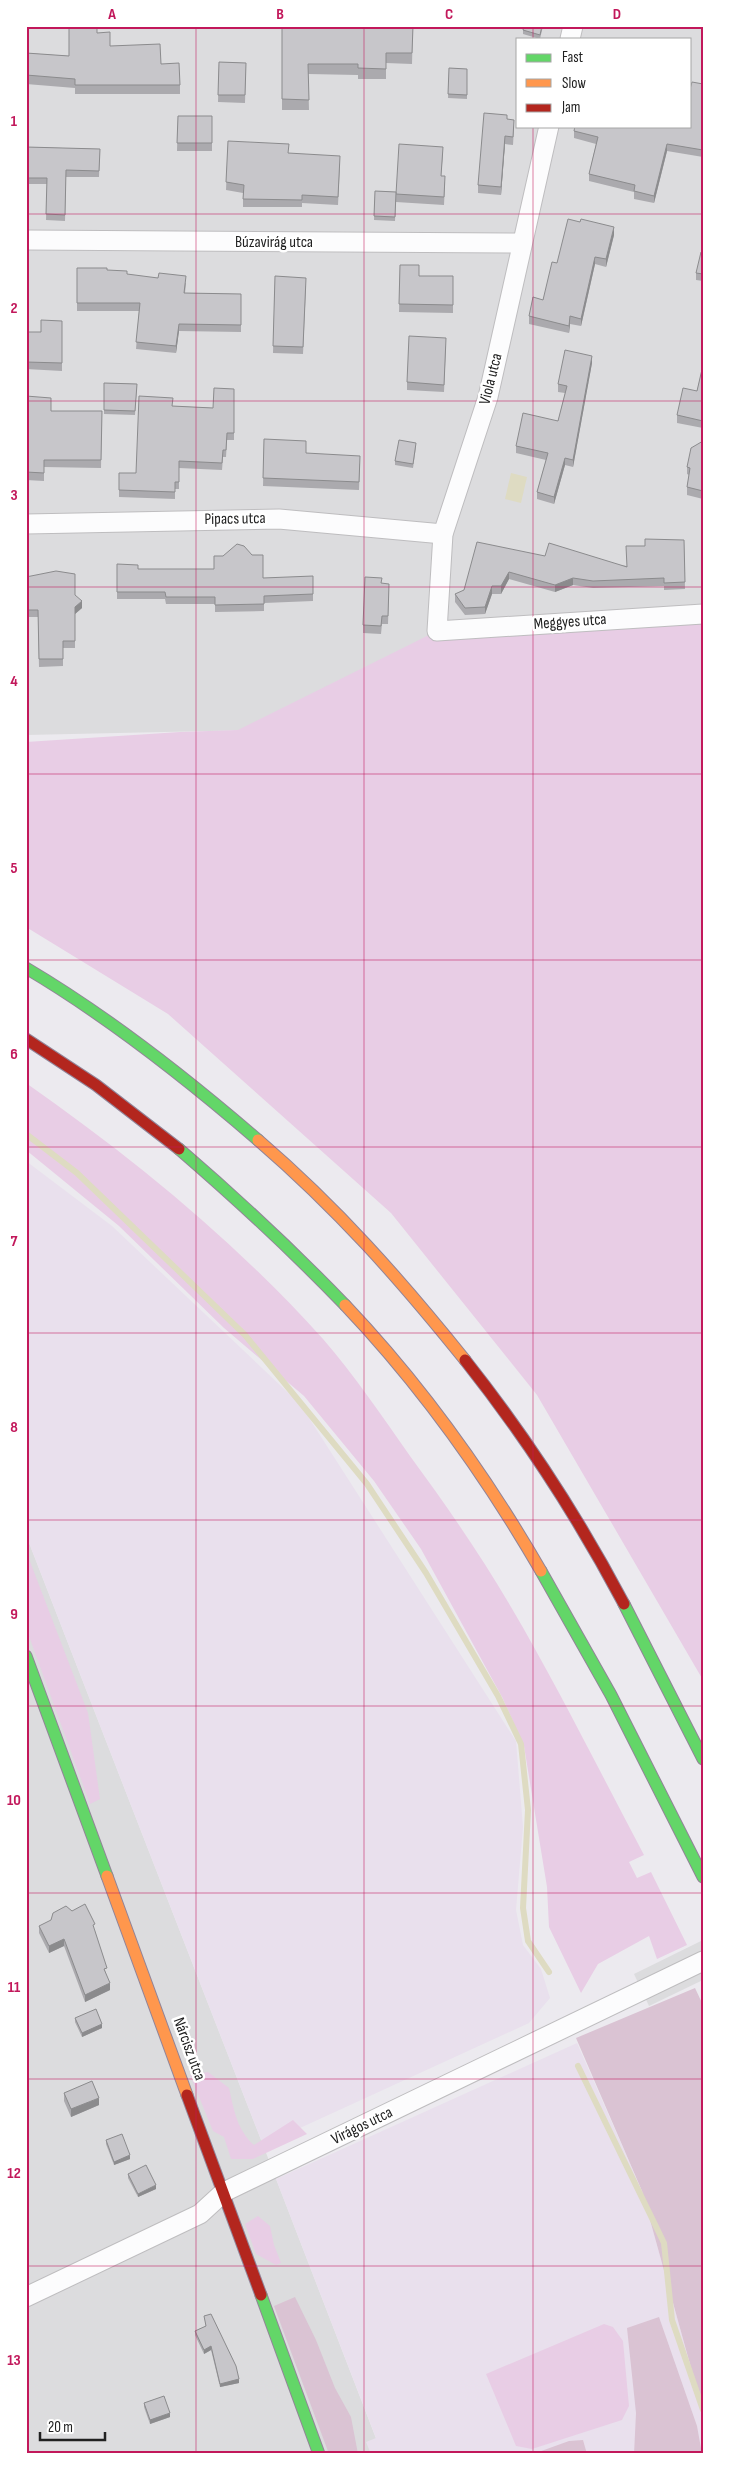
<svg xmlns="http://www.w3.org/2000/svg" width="729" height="2480" font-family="'Sofia Sans Condensed',sans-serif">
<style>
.residential{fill:#dcdcde;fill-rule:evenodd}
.farmland{fill:#e9e0ed}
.grass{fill:#e8cde5}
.forest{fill:#dac3d3}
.water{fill:#dedbc2}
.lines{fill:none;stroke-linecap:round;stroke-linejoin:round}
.stream{stroke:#dedbc2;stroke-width:6}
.street-casing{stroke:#bebdbf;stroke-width:21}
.fast-casing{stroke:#928498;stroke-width:13}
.slow-casing{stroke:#928498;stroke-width:13}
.jam-casing{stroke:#928498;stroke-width:13}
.street{stroke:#fcfcfd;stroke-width:19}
.fast{stroke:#63d668;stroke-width:11}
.slow{stroke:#ff974d;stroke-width:11}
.jam{stroke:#b3261e;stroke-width:11}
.wall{fill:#abaaae}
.shaded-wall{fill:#8b8b8d}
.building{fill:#c7c6ca;stroke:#8b8b8d}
.grid{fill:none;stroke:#c2185b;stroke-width:1;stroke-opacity:0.55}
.labels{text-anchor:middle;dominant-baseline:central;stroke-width:5;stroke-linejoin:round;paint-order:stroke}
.street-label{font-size:16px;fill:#212121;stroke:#fff}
.neatline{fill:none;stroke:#c2185b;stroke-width:2}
.grid-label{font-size:16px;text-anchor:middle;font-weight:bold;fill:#c2185b}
</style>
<rect width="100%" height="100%" fill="#eceaef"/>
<g class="residential">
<path d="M26 26H703V614L260 730 26 735ZM518 39H690V126H518Z"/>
<path d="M26 1535 263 2145 382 2454H26Z"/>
<path d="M703 1940V1980L649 2006 634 1974Z"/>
</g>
<g class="farmland">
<path d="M26 1161 112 1226 300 1404 516 1741 523 1827 516 1910 523 1945 541 1969 550 1998 529 2023 263 2145 26 1535Z"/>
<path d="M577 2043 642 2191 703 2411V2454H371L366 2442 376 2438 276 2179Z"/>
</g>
<g class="grass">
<path d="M703 614V1680L537 1395 391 1213 168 1014 26 927V742L180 732 238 730 437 631Z"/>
<path d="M26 1083C133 1158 235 1241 323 1339 355 1376 382 1416 410 1456 446 1505 480 1554 511 1607 558 1687 600 1772 644 1855L629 1862 637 1878 651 1872 687 1945 657 1959 649 1936 598 1964 581 1993 549 1927 547 1887 524 1746 502 1697 421 1549 374 1481 304 1396 224 1328 119 1226 26 1150Z"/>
<path d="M26 1551 88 1713 100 1799 90 1804 26 1628Z"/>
<path d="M208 2072 229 2088C234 2110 237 2130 254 2145L293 2120 307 2134 253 2159H231L224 2137 213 2131 190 2075Z"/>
<path d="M258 2216 270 2226 274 2245 281 2263 276 2265 256 2254 245 2224Z"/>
<path d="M604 2324 613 2327 623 2341 629 2406 622 2420 532 2449 516 2446 486 2374Z"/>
</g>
<g class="forest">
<path d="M695 1988 703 2005V2411L642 2191 576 2038Z"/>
<path d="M295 2297 316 2340 335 2388 351 2417 358 2454H329L274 2306Z"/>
<path d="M659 2317 697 2426 702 2454H634L636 2413 627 2328Z"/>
<path d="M583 2440 587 2454H533L569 2441Z"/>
</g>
<path class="water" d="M511 473 527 477 521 503 505 499Z"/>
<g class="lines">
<g class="stream">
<path d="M26 1134 77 1173 245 1335 367 1484 426 1573 498 1696 521 1744 528 1810 523 1908 528 1941 549 1972"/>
<path d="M578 2066 664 2243 672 2320 703 2410"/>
</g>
<defs>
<g id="street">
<path d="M570 39 573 26"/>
<path d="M549 126 488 397 443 534 437 631 703 614"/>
<path d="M26 240 521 243"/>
<path d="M26 524 279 519 443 534"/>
<path d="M26 2297 200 2214 224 2192 703 1961"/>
</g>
<g id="fast">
<path d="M26 968C109 1017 185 1077 258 1140"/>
<path d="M179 1149C237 1199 292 1250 345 1305"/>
<path d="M541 1571 611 1695 703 1877"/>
<path d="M624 1604 703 1759"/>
<path d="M26 1656 107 1876"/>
<path d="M261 2295 319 2454"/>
</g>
<g id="slow">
<path d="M258 1140C338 1209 399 1278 465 1360"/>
<path d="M345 1305C421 1385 486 1476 541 1571"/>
<path d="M107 1876 187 2095"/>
</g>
<g id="jam">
<path d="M26 1039 96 1085 179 1149"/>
<path d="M465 1360C526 1437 578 1517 624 1604"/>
<path d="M187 2095 261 2295"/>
</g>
</defs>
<use href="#street" class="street-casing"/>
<use href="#fast" class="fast-casing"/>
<use href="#slow" class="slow-casing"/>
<use href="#jam" class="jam-casing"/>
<use href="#street" class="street"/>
<use href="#fast" class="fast"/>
<use href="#slow" class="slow"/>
<use href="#jam" class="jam"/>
</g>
<g class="wall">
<path d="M282 26H413L412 64 386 63V79H358V75L308 74 309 110H282Z"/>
<path d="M543 26 540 39 523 34V30Z"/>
<path d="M97 33 110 46 161 64 180 85V94H75V88L26 84V53L69 56Z"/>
<path d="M219 62 246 63 245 103 218 102Z"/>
<path d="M449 68 467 69V99L448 98Z"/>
<path d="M703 84V157L667 151 654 203 634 199V192L589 181V174L596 144 574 138V131L690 126Z"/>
<path d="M178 116H212V151H177Z"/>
<path d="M507 119 514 127 513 145 505 144 501 195 478 193V185Z"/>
<path d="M228 141 340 164 338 205 302 203V207H243V193L226 190Z"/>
<path d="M26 147 100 149 99 177H66L65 221 46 220 47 184H26Z"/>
<path d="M443 154 441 176 445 183 444 205 396 202V194Z"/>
<path d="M375 191 396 192 395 221 374 220Z"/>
<path d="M614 235 606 267 595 264 581 326 570 324 569 333 529 324V316L543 300 557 263Z"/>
<path d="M703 252V281L696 280V273Z"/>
<path d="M400 265 419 276H453V313L399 312Z"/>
<path d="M77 268 186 283 185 293 241 294V332L179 331 176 353 136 349 139 311H77Z"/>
<path d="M275 276 306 286 303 354 273 353Z"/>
<path d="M62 321V371L26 369V332H41Z"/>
<path d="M446 346 444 392 407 390V382Z"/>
<path d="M592 363 573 467 565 465 554 504 537 499V492L546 460 516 453V446L558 421 565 393 558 392V384Z"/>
<path d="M703 365V428L677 423V415L697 391Z"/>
<path d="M104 383 137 384 135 415 104 414Z"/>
<path d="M234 389V440H227L226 457H223L222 470 179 468V489H175V499L119 497V473H136L173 406 213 408Z"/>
<path d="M26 396 51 411H102L101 468 44 467V481L26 480Z"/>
<path d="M264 439 306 453 360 464 359 490 263 486Z"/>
<path d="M703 441V499L687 495V487L689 475 687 474V467Z"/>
<path d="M416 447 413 468 395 465V461Z"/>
<path d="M684 540 685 589 664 590V586L593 588 573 585 555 592 509 579 501 594H492L485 614 465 615 455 602V594L545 556 627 566 645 546Z"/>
<path d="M117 564 138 569 263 578 313 594V601L264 603V611L215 612V604H166L165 599H117Z"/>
<path d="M26 577 75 595 82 608 75 614V648H63V666L39 667 38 617H26Z"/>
<path d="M381 583 389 591 388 624H382L381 634 363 633V625Z"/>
<path d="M39 1926 95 1931 110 1990 85 2002 64 1946 49 1953 39 1933Z"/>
<path d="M75 2018 102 2028 82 2037 75 2022Z"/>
<path d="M64 2093 99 2105 71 2117 64 2101Z"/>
<path d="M106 2140 130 2159 114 2165 106 2144Z"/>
<path d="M128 2174 156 2189 138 2197 128 2178Z"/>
<path d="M204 2316 239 2383 220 2387 211 2350 204 2354 195 2335V2331L206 2326Z"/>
<path d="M144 2403 170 2417 150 2424 144 2407Z"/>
</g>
<g class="shaded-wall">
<path d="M505 136V144L501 195V187Z"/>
<path d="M667 144V151L654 203V196Z"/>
<path d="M614 227V235L606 267V259Z"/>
<path d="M595 257V264L581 326V319Z"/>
<path d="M570 316V324L569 333V326Z"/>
<path d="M179 324V331L176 353V346Z"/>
<path d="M592 356V363L573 467V460Z"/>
<path d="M565 458V465L554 504V497Z"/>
<path d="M509 572V579L501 594V586Z"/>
<path d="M573 578V585L555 592V585Z"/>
<path d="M492 586V594L485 614V607Z"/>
<path d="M82 601V608L75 614V607Z"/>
<path d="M64 1939V1946L49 1953V1946Z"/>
<path d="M110 1983V1990L85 2002V1995Z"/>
<path d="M102 2024V2028L82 2037V2033Z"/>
<path d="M99 2098V2105L71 2117V2109Z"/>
<path d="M130 2155V2159L114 2165V2162Z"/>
<path d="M156 2185V2189L138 2197V2194Z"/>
<path d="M211 2346V2350L204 2354V2350Z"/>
<path d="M239 2379V2383L220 2387V2384Z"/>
<path d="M170 2413V2417L150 2424V2420Z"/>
</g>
<g class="building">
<path d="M282 26H413L412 53H386V69L358 68V64H308L309 100 282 99Z"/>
<path d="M524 26H542L540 35 523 30Z"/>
<path d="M69 28H97V33L110 32V46L160 44 161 64 179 63 180 85H75V79L26 75V53L69 56Z"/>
<path d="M219 62 246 63 245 95H218Z"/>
<path d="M449 68 467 69V95L448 94Z"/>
<path d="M692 82 703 84V150L667 144 654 196 634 191 635 185 589 174 598 137 574 131 575 126H690V89Z"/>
<path d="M484 113 507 115V119L514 120 513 137 505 136 501 187 478 185Z"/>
<path d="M178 116H212V143H177Z"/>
<path d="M228 141 289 144 288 153 340 156 338 197 302 195V200L243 199 244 185 226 182Z"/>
<path d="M399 144 443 147 441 176H445L444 197 396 194Z"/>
<path d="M26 147 100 149 99 171 66 170 65 215 46 214 47 178H26Z"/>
<path d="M375 191 396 192 395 217 374 216Z"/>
<path d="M568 219 580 222 581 219 614 227 606 259 595 257 581 319 570 316 569 326 529 316 533 297 543 300 552 262 557 263Z"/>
<path d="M701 252H703V274L696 273Z"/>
<path d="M26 254H27L28 276H26Z"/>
<path d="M400 265H419V276H453V305L399 304Z"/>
<path d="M77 268H107V270L127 271V274L158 278 159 273 186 276 184 293 241 294V325L179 324 176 346 136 342 140 303H77Z"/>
<path d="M275 276 306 278 303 347 273 346Z"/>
<path d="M41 320 62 321V363L26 362V332H41Z"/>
<path d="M409 336 446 338 444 385 407 382Z"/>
<path d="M565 350 592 356 573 460 565 458 554 497 537 492 548 453 516 446 523 413 558 421 567 386 558 384Z"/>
<path d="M703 365V421L677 415 683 388 697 391Z"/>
<path d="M104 383 137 384 135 411 104 410Z"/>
<path d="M214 388 234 389V433H227L226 450H223L222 463 179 461V482H175V492L119 490V473H136L139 396 173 398 172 406 213 408Z"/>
<path d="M26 396 51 398V411H102L101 460H44V473L26 472Z"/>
<path d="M264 439 306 441V453L360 456 359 482 263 478Z"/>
<path d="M399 440 416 443 413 464 395 461Z"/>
<path d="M703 441V491L687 487 690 468 687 467 691 448Z"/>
<path d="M645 539 684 540 685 582 664 583V578L593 581 573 578 555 585 509 572 501 586H492L485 607 465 608 455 594 464 590 477 542 545 556 549 543 627 567 626 546H645Z"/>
<path d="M237 544 244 546 252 555H263V578L313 576V594L264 596V604L215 605V597H166L165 592H117V564L138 565V569H214V556H223Z"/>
<path d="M56 571 75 574V595L82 601 75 607V641H63V659H39L38 610H26V577Z"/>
<path d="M365 577 382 578 381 583 389 584 388 616H382L381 626 363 625Z"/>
<path d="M85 1904 95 1924 93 1925 107 1968 104 1969 110 1983 85 1995 64 1939 49 1946 39 1926 51 1920 53 1913 66 1906 72 1911Z"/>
<path d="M96 2009 102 2024 82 2033 75 2018Z"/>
<path d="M92 2081 99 2098 71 2109 64 2093Z"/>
<path d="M122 2134 130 2155 114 2162 106 2140Z"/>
<path d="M146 2165 156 2185 138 2194 128 2174Z"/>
<path d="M211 2314 236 2366 239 2379 220 2384 211 2346 204 2350 195 2331 206 2326 204 2316Z"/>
<path d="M164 2396 170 2413 150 2420 144 2403Z"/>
</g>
<path class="grid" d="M196 26V2454M364 26V2454M533 26V39M533 126V2454M26 214H703M26 401H703M26 587H703M26 774H703M26 960H703M26 1147H703M26 1333H703M26 1520H703M26 1706H703M26 1893H703M26 2079H703M26 2266H703"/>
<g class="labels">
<g class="street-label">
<text x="274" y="242">Búzavirág utca</text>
<text transform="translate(491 379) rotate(-76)">Viola utca</text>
<text transform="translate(235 519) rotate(-1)">Pipacs utca</text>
<text transform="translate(570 622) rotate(-4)">Meggyes utca</text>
<text transform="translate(189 2049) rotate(70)">Nárcisz utca</text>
<text transform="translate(362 2126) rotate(-26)">Virágos utca</text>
</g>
</g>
<rect width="729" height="2480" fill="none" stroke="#ffffff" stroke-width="55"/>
<rect x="516" y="38" width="175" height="90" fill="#ffffff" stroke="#a6a6a6"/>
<rect x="526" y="54" width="25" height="8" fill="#63d668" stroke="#a6a6a6"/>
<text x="562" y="62" font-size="15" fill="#212121">Fast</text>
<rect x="526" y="79" width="25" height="8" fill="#ff974d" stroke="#a6a6a6"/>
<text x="562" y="88" font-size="15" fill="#212121">Slow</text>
<rect x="526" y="104" width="25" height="8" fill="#b3261e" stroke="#a6a6a6"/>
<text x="562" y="112" font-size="15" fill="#212121">Jam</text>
<path d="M40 2432v8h65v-8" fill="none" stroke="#212121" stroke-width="2.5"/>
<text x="48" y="2432" font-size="15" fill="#212121" stroke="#ffffff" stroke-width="4" paint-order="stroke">20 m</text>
<rect x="28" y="28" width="674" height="2424" class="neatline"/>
<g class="grid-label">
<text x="112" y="19">A</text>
<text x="280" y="19">B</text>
<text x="449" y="19">C</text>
<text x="617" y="19">D</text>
<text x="14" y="126">1</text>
<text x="14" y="313">2</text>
<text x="14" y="500">3</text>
<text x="14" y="686">4</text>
<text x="14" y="873">5</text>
<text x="14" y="1059">6</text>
<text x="14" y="1246">7</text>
<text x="14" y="1432">8</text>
<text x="14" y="1619">9</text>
<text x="14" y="1805">10</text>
<text x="14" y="1992">11</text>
<text x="14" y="2178">12</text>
<text x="14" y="2365">13</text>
</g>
</svg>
